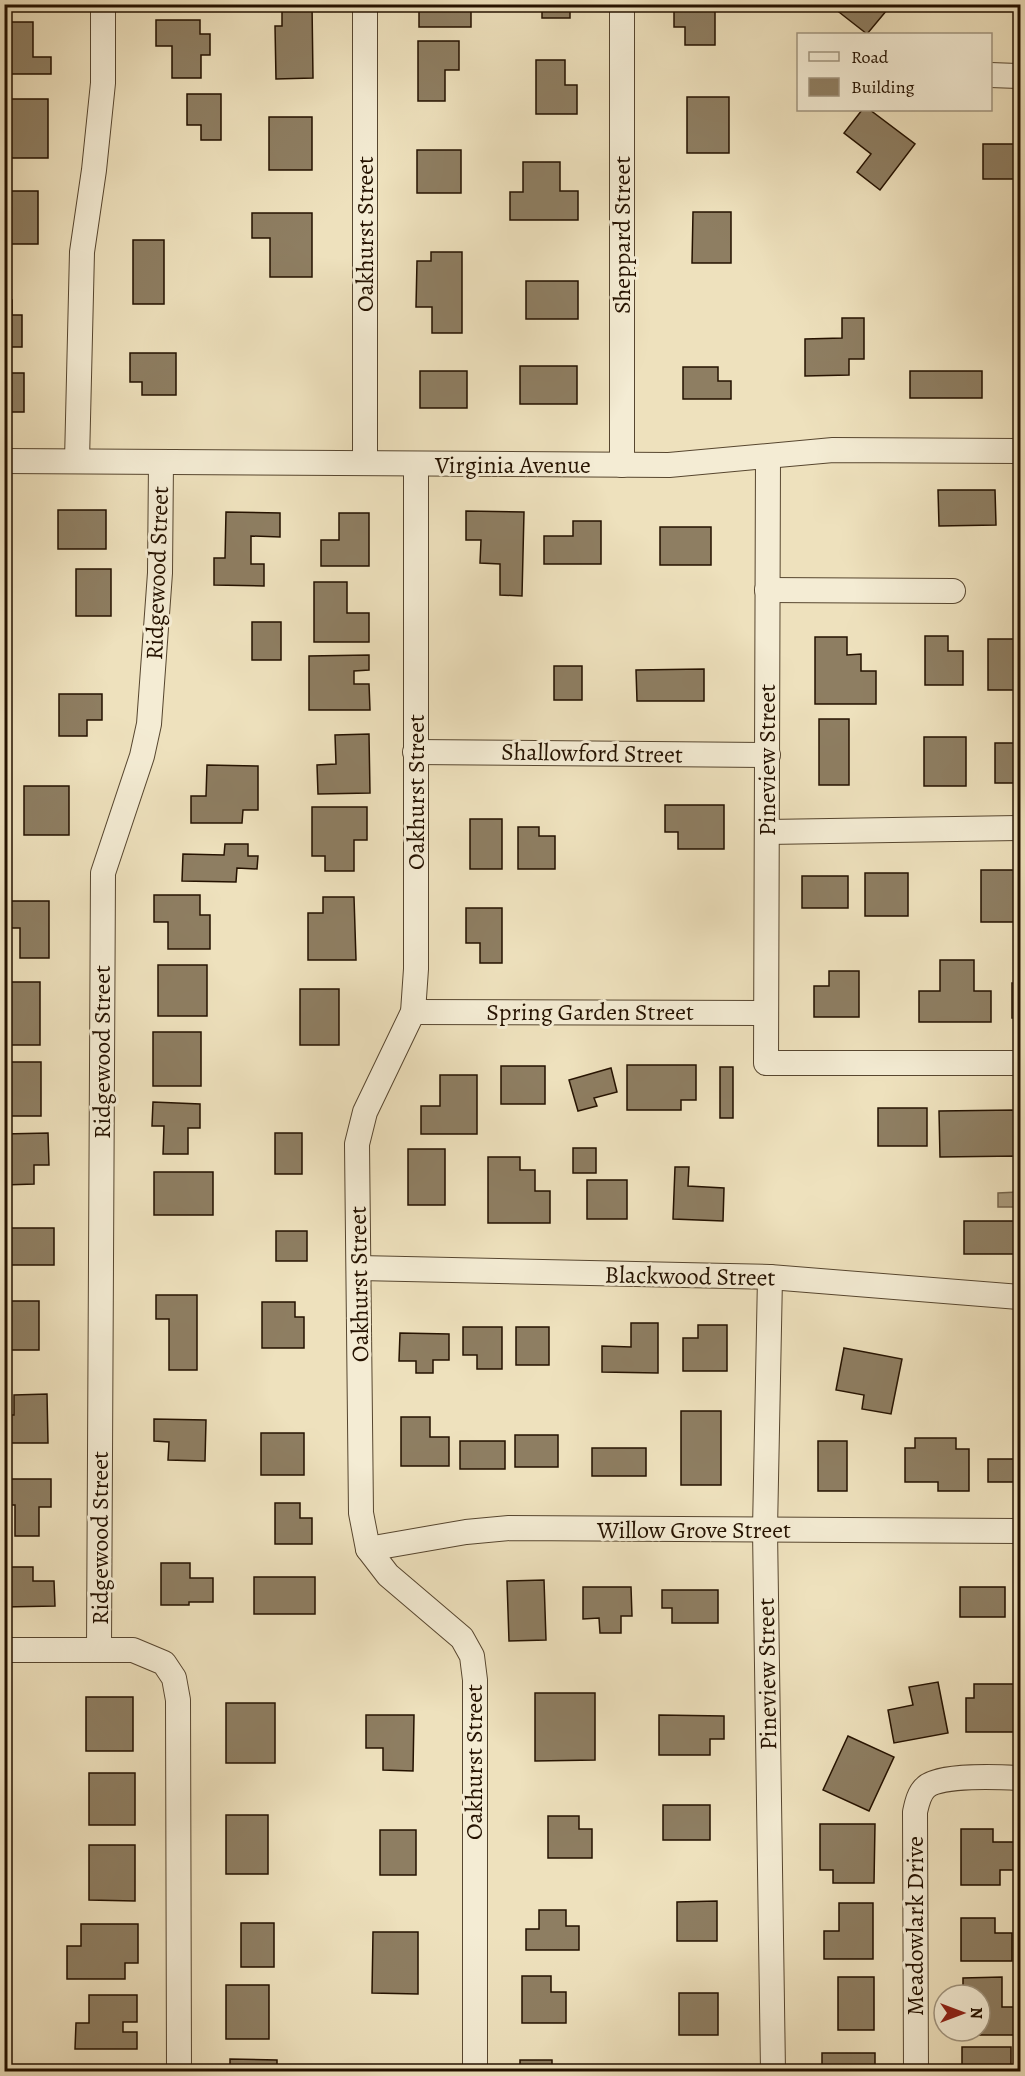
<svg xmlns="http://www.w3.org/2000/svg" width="1025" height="2076" font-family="Alegreya,serif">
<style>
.water{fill:#aa9b7d;stroke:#75644b;stroke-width:1.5}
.building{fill:#8e7e62;stroke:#251200;stroke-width:1.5}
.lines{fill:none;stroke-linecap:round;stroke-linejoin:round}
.street-casing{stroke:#57462f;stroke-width:26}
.street{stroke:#f4ecd4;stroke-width:24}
.labels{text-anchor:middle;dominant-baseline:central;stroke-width:6;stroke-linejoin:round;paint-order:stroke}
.street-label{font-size:24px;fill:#251200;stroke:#f4ecd4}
</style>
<rect width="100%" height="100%" fill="#eee1bd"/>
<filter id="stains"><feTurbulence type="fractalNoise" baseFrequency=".00333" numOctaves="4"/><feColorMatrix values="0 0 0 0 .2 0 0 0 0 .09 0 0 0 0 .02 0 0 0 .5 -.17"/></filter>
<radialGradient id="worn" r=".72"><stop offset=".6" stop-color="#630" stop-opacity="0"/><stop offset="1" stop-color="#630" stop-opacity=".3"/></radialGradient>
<path class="water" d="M1020 1192V1207H998V1193Z"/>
<g class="building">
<path d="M282 4H312L313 78 276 79 275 26H282Z"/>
<rect x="419" y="4" width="52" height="23"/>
<rect x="542" y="4" width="28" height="14"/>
<path d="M674 4H715V45H685V27H674Z"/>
<path d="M839 4H892L867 34 835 9Z"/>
<path d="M156 20H200V34H210V55H201V78H172V46H156Z"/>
<path d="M4 22H33V57H51V74H4Z"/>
<path d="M418 41H459V70H445V101H418Z"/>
<path d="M536 60H565V85H577V114H536Z"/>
<path d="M187 94H221V140H201V125H187Z"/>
<rect x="687" y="97" width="42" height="56"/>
<rect x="9" y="99" width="39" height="59"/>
<path d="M862 110H870L915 144 880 190 857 172 871 154 844 133Z"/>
<rect x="269" y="117" width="43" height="53"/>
<rect x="983" y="144" width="37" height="35"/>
<rect x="417" y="150" width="44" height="43"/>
<path d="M523 162H560V191H578V220H510V192H523Z"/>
<rect x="5" y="191" width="33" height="53"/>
<path d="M693 212H731V263H692Z"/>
<path d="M252 213H312V277H270V238H252Z"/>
<rect x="133" y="240" width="31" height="64"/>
<path d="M431 252H462V333H432V307H416L417 261H431Z"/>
<rect x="526" y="281" width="52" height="38"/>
<path d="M4 300H12V315H22V347H4Z"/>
<path d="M842 318H864V359H849V375L805 376V339L842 338Z"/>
<rect x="1018" y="348" width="2" height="42"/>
<path d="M130 353H176V395H142V382H130Z"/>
<rect x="520" y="366" width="57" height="38"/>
<path d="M683 367H718V381H731V399H683Z"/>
<rect x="420" y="371" width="47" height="37"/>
<rect x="910" y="371" width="72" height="27"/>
<rect x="4" y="373" width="20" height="39"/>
<path d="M938 490H995L996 525 939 526Z"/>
<rect x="58" y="510" width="48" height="39"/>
<path d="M466 511 524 512 522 596 500 595V564L480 563 481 540H466Z"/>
<path d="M226 512 280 513V537L251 536V564H264V586L214 585V558H225Z"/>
<path d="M339 513H369V566H321V540H339Z"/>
<path d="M573 521H601V564H544V536H573Z"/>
<rect x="660" y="527" width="51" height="38"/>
<rect x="76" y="569" width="35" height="47"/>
<path d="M314 582H347V613H369V642H314Z"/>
<rect x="252" y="622" width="29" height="38"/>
<path d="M925 636H948V651H963V685H925Z"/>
<path d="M815 637H847V655L861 654V671H876V704H815Z"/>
<rect x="988" y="639" width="32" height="51"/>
<path d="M369 655V670L354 671V684H369L370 710H309V656Z"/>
<rect x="554" y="666" width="28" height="34"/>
<path d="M704 669V701H637L636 670Z"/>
<path d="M59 694H102V720H87V736H59Z"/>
<rect x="819" y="719" width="30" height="66"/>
<path d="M369 734 370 793 318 794 317 765 336 764 335 735Z"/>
<rect x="924" y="737" width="42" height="49"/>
<rect x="995" y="743" width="25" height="40"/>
<path d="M207 765 258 766V810H243L242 823H191V796H206Z"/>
<rect x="24" y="786" width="45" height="49"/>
<path d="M665 805H724V849H678V832H665Z"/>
<path d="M312 807H367V840H354V871H325V856H312Z"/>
<rect x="470" y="819" width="32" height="50"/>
<path d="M518 827H539V836H555V869H518Z"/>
<path d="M225 844H248V856H258L257 869 237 868 236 882 182 881 183 854 224 855Z"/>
<rect x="981" y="870" width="39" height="52"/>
<rect x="865" y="873" width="43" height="43"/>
<rect x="802" y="876" width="46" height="32"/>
<path d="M154 895H200V915H210V949H168V922H154Z"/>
<path d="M323 897H354L356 960H308V913H323Z"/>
<path d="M5 901H49V958H20V928H5Z"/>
<path d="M466 908H502V963H480V943H466Z"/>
<path d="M940 960H974V991H991V1022H919V991H940Z"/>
<rect x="158" y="965" width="49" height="51"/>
<path d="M829 971H859V1017H814V986H829Z"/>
<rect x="4" y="982" width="36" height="63"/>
<path d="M1012 983 1020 984V1018H1012Z"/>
<rect x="300" y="989" width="39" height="56"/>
<rect x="153" y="1032" width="48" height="54"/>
<rect x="4" y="1062" width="37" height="54"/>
<path d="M627 1065H696V1100H681V1110H627Z"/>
<rect x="501" y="1066" width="44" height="38"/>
<rect x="720" y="1067" width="13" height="51"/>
<path d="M611 1068 617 1092 594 1098 597 1106 578 1111 569 1080Z"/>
<path d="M440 1075H477V1134H421V1106H440Z"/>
<path d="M153 1102 200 1104V1128H188V1154H163L164 1126H152Z"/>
<rect x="878" y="1108" width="49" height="38"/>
<path d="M1016 1110V1127H1020V1162H1018V1156L940 1157 939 1111Z"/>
<path d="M48 1133 49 1165H34V1184L4 1185V1134Z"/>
<rect x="275" y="1133" width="27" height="41"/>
<rect x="573" y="1148" width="23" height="25"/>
<rect x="408" y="1149" width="37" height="56"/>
<path d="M488 1157H520V1170H535V1191H550V1223H488Z"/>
<path d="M675 1167H689L688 1186 724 1188 723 1221 673 1219Z"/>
<rect x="154" y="1172" width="59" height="43"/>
<rect x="587" y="1180" width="40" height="39"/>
<rect x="964" y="1221" width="56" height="33"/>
<rect x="4" y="1228" width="50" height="37"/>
<rect x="276" y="1231" width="31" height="30"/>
<path d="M156 1295H197V1370H169V1319H156Z"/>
<rect x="4" y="1301" width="35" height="49"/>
<path d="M262 1302H295V1317H304V1348H262Z"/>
<path d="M631 1323H658V1373L602 1372V1346L631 1347Z"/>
<path d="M698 1325H727V1371H683V1338H698Z"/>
<path d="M463 1327H502V1369H477V1355H463Z"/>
<rect x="516" y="1327" width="33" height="38"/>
<path d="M400 1333 449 1334V1360H433V1373H416V1361H399Z"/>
<path d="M844 1348 902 1359 891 1414 862 1409 864 1395 836 1390Z"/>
<path d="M47 1394 48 1443H4V1415H14V1395Z"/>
<rect x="681" y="1411" width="40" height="74"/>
<path d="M401 1417H430V1437H449V1466H401Z"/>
<path d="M154 1419 206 1420 205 1461 168 1460 169 1442 154 1441Z"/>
<rect x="261" y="1433" width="43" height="42"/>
<rect x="515" y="1435" width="43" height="32"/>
<path d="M915 1438H956V1449H969V1491H938V1482H905V1448H915Z"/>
<rect x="460" y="1441" width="45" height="28"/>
<rect x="818" y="1441" width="29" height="50"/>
<rect x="592" y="1448" width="54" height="28"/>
<rect x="988" y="1459" width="28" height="23"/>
<path d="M4 1479H51V1507H39V1536H15V1505H4Z"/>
<path d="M275 1503H300V1518H312V1544H275Z"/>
<path d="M161 1563H190V1578H213V1602H189V1605H161Z"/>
<path d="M4 1567H33V1581H54L55 1606 4 1607Z"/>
<rect x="254" y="1577" width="61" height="37"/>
<path d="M544 1580 546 1640 509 1641 507 1581Z"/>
<path d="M583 1587H631L632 1616H621V1633H600L599 1618 583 1619Z"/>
<rect x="960" y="1587" width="45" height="30"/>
<path d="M662 1590H718V1623H672V1608H662Z"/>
<path d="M938 1682 948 1733 894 1743 888 1710 913 1705 909 1687Z"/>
<path d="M974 1684H1020V1732H966V1698H974Z"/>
<path d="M535 1693H595V1760L535 1761Z"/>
<rect x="86" y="1697" width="47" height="54"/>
<rect x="226" y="1703" width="49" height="60"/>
<path d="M366 1715H414L413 1771 383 1770V1748H366Z"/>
<path d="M659 1715 724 1716V1739H710V1755H659Z"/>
<path d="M848 1736 894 1757 869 1811 823 1790Z"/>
<rect x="89" y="1773" width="46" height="52"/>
<rect x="663" y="1805" width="47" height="35"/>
<rect x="226" y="1815" width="42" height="59"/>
<path d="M548 1816H579V1829H592V1858H548Z"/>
<path d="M820 1824H875L874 1883H833V1870H820Z"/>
<path d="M961 1829H993V1842H1014V1870H1000V1885H961Z"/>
<rect x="380" y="1830" width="36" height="45"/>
<path d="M89 1845H135V1901L89 1900Z"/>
<path d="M717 1901V1941H677V1902Z"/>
<path d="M839 1903H873V1959H824V1931H839Z"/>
<path d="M539 1910H566V1926H579V1950H526V1929H539Z"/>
<path d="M961 1918H995V1933H1012V1961H961Z"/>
<rect x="241" y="1923" width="33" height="44"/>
<path d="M81 1924H138V1963H125V1979H67V1946H81Z"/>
<path d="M373 1932H418V1994L372 1993Z"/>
<path d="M522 1976H551V1992H566V2023H522Z"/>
<rect x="838" y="1977" width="36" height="53"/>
<path d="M1002 1977V2007H1017V2035H963V2031H980V1995H963V1978Z"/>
<rect x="226" y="1985" width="43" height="54"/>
<rect x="679" y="1993" width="39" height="42"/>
<path d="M89 1995H137V2022H123V2032H137V2049H75L76 2023H89Z"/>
<rect x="962" y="2047" width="49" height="25"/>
<path d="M822 2053H875V2072H809V2070H822Z"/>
<path d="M230 2059 277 2060V2072H230Z"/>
<rect x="520" y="2060" width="32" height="12"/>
<path d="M136 2068V2072H80V2069Z"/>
</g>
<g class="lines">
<defs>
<g id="street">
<path d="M365 4V463"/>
<path d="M622 4V465"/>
<path d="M990 75 1020 76"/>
<path d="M768 457 766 1063H1020"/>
<path d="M4 461 669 465 833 450 1020 451"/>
<path d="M77 461 82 252 94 170 103 83V4"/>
<path d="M416 465V969L413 1012 365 1112 357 1144 361 1513 368 1549 388 1575 462 1638 472 1656 475 1680V2072"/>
<path d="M767 590 953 591"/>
<path d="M415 752 768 755"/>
<path d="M767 832 1020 828"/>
<path d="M413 1012 766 1013"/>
<path d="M359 1268 770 1277 1020 1297"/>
<path d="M770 1277 765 1530 773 2072"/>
<path d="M368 1549 466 1532 509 1528 1020 1531"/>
<path d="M99 1649 103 873 142 756 149 724 160 573 161 462"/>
<path d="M4 1650H133L164 1663 174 1678 178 1700 179 2072"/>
<path d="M916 2072 915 1812C917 1803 919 1793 926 1787 940 1774 1001 1777 1020 1778"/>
</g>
</defs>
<use href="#street" class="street-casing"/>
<use href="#street" class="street"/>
</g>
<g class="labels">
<g class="street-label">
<text transform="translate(365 234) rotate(-90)">Oakhurst Street</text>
<text transform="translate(622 235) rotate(-90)">Sheppard Street</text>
<text x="513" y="465">Virginia Avenue</text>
<text transform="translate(157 573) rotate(-88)">Ridgewood Street</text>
<text transform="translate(592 753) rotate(1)">Shallowford Street</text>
<text transform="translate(767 760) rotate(-90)">Pineview Street</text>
<text transform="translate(416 792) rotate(-90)">Oakhurst Street</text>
<text x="590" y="1012">Spring Garden Street</text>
<text transform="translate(102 1052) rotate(-90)">Ridgewood Street</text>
<text transform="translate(690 1276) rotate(1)">Blackwood Street</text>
<text transform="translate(359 1284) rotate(-91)">Oakhurst Street</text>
<text x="694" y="1530">Willow Grove Street</text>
<text transform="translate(100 1538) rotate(-90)">Ridgewood Street</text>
<text transform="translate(767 1674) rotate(-91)">Pineview Street</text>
<text transform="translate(474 1762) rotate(-90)">Oakhurst Street</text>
<text transform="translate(915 1926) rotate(-90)">Meadowlark Drive</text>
</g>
</g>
<rect width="1025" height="2076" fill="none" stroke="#eee1bd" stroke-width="24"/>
<rect x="6" y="6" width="1013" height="2064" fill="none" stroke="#251200" stroke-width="3"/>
<rect x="12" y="12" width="1001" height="2052" fill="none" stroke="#251200" stroke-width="1.5"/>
<rect x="797" y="33" width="195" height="78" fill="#f4ecd4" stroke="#a1957f" stroke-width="1.5"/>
<rect x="809" y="52" width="30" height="9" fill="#f4ecd4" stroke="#a1957f" stroke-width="1.5"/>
<text x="851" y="63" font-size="18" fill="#251200">Road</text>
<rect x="809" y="78" width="30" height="18" fill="#8e7e62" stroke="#a1957f" stroke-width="1.5"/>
<text x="851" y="93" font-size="18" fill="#251200">Building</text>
<g transform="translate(962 2013) rotate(90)"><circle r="28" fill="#f4ecd4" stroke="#a1957f" stroke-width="1.5"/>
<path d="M0-4.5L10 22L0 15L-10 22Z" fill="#8f2418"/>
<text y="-9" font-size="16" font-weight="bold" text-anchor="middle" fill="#251200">N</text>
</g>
<rect width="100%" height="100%" filter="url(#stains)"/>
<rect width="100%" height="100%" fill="url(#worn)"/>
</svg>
